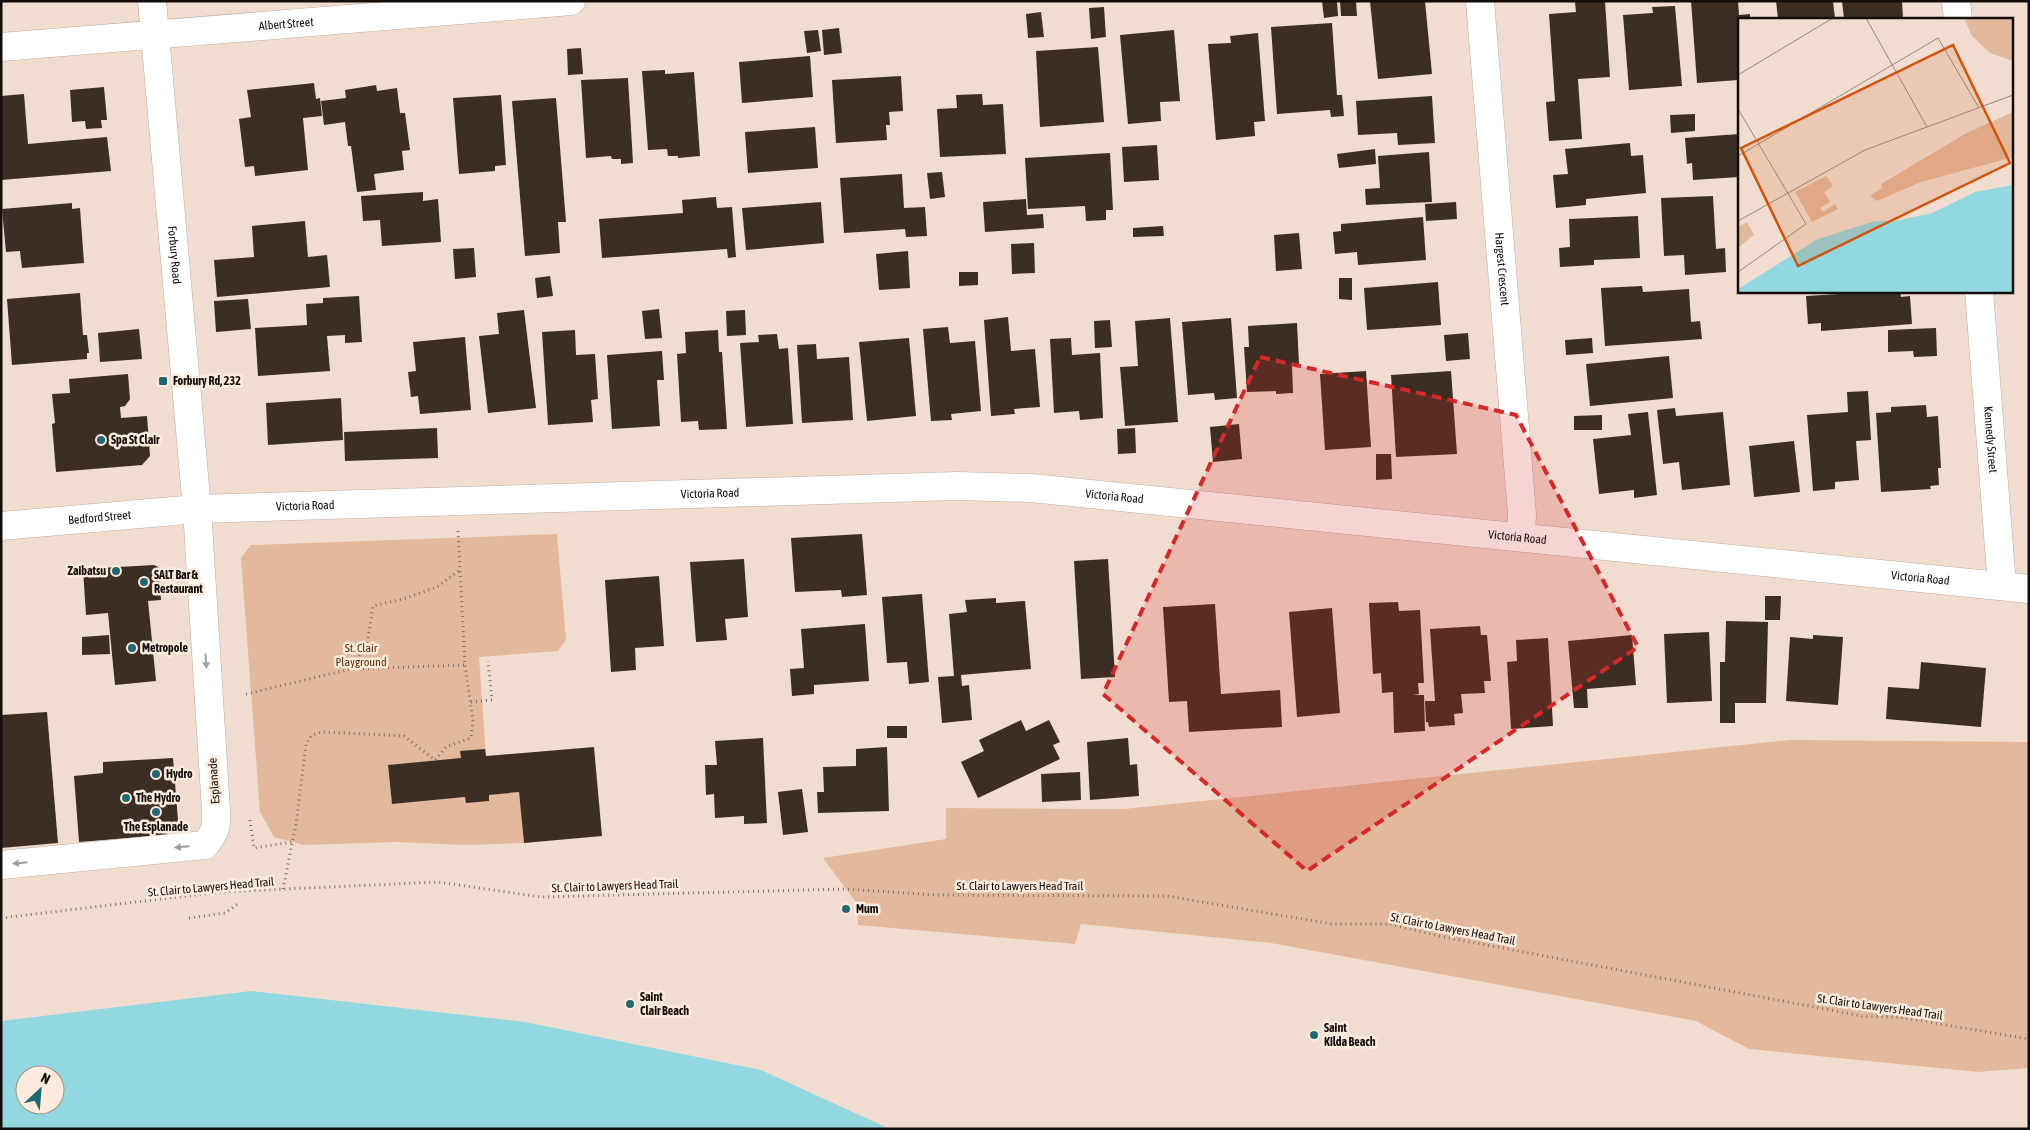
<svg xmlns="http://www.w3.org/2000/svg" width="2030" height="1130" font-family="'Asap Condensed',sans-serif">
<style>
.green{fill:#e2b99c}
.water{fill:#93d8e0;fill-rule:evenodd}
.building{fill:#3d2e24}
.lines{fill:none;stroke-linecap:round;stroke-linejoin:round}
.street-casing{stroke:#bdac9f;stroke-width:29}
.secondary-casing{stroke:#bdac9f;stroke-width:29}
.path{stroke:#7e7169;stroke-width:3;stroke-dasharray:1 4;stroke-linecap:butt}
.street{stroke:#fff;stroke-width:28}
.secondary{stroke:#fff;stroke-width:28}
.oneway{fill:#a19f9d}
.marked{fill:#d62828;fill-opacity:0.2;stroke:#d62828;stroke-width:4;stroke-dasharray:10 6;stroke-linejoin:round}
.poi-dot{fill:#1d6871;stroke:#fdebdd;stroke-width:2}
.labels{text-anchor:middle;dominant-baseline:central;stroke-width:5;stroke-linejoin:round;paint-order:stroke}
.street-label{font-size:12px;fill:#140e0a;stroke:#fdebdd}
.poi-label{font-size:12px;font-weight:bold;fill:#140e0a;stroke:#fdebdd;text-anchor:start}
.park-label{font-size:12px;fill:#572c03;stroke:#fdebdd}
.inset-road{fill:none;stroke:#988a81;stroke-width:1}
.view{fill:#d3520c;fill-opacity:0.15;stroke:#d3520c;stroke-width:2.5}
.inset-edge{fill:none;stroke:#140e0a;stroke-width:2.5}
</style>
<rect width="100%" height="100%" fill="#f0ddd0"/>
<g class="green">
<path d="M557 534 566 640 558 651 479 657 486 756 388 765 392 804 519 792 524 843 467 845 396 842 304 845 274 837 260 812 241 558 251 545Z"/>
<path d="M1790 740 2029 742V1068L1978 1072 1749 1049 1696 1021 1271 943 1081 924 1075 944 858 925V905L823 858 946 839V808L1124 809Z"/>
</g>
<path class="water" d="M251 991 525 1022 761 1070 890 1129H1V1021ZM25 1075H55V1105H25Z"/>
<g class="building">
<path d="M1322 1H1337L1338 16 1324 18Z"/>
<path d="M1340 1H1356L1357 16H1341Z"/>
<path d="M1370 1H1425L1432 74 1378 79Z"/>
<path d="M1605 1 1610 77 1578 79 1582 139 1549 141 1546 102 1555 101 1549 14 1576 12 1575 2Z"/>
<path d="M1691 1H1738L1739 15 1750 14V19H1739V80L1697 83Z"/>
<path d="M1776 1H1833L1835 19H1778Z"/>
<path d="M1842 1H1902L1903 19H1844Z"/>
<path d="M1675 6 1682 86 1629 90 1623 15 1653 13 1652 7Z"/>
<path d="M1104 7 1106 37 1091 39 1089 8Z"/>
<path d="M1041 12 1044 37 1028 38 1026 14Z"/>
<path d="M1332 23 1337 95H1342L1344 116 1331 117 1330 110 1277 114 1271 27Z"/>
<path d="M839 28 842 53 824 55 822 30Z"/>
<path d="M818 30 821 51 807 53 804 31Z"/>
<path d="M1174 30 1180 101 1160 102 1161 121 1128 124 1120 35Z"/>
<path d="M1258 33 1265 121 1254 122 1255 136 1216 140 1208 44 1231 43 1230 36Z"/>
<path d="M1098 47 1104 122 1040 127 1036 51Z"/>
<path d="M581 48 583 74 568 75 567 49Z"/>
<path d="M810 56 813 97 742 103 739 62Z"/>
<path d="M665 70V74L694 72 700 156 678 158V156H668L667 149 648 150 642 71Z"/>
<path d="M901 76 903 111 889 112 890 125H886L887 140 836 143 832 80Z"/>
<path d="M628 78 633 163 621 164V159H612L611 156 586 158 581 80Z"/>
<path d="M314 83 316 99 320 98 322 116 303 118 308 170 255 176 254 166 245 167 239 119 251 117 247 90Z"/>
<path d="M376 85 377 91 397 88 400 113H405L410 150 402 151 404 170 374 174 376 190 357 192 351 146H348L345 122 324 125 321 101 346 98 345 90Z"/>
<path d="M104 87 107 120H101L102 128 86 129 85 121 72 122 70 90Z"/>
<path d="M24 94 28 144 107 137 111 171 1 180V96Z"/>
<path d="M982 94 983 105 1003 104 1006 154 940 157 937 109 957 108 956 95Z"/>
<path d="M501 95 506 165 495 166V171L459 174 453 98Z"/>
<path d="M1432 96 1435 143 1398 145 1397 133 1358 135 1356 101Z"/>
<path d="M556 98 566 222H558L560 253 525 256 512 101Z"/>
<path d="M1695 114V131L1671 133 1670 115Z"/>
<path d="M815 127 818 168 748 173 745 132Z"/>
<path d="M1739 134V177L1693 180 1692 163 1687 164 1685 138Z"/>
<path d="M1630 143 1631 156 1643 155 1646 193 1586 199V205L1556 208 1553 175 1568 174 1565 149Z"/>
<path d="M1157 145 1159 180 1124 182 1122 147Z"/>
<path d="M1375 149 1376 164 1339 168 1337 154Z"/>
<path d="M1429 152 1432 202 1366 205 1365 189 1380 188 1378 156Z"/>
<path d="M1110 153 1113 210H1106V220L1086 221 1085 206 1028 209 1025 158Z"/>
<path d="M942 172 945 197 930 199 927 173Z"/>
<path d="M902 174 904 208 925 207 927 236 906 237 905 229 844 233 840 178Z"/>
<path d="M423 192V201L438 199 441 242 382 246 380 220 363 221 361 196Z"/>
<path d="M1713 196 1716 249 1725 248 1726 272 1685 275 1684 255 1664 256 1661 198Z"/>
<path d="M716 197 717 208 732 207 736 257 728 258 727 249 602 258 599 219 683 213 682 200Z"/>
<path d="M1026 199 1027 215 1043 214 1044 228 985 232 983 202Z"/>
<path d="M821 202 824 243 746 250 742 208Z"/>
<path d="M1456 202 1457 219 1426 221 1425 204Z"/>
<path d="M72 203V209L80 208 84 263 22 268 20 251 6 252 2 209Z"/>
<path d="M1638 216 1640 258 1594 260V265L1560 267 1559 248 1570 247 1569 219Z"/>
<path d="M1423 217 1426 260 1358 265 1357 252 1335 254 1333 232 1341 231V224Z"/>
<path d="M305 221 308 257 327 255 330 287 217 297 214 260 254 257 252 226Z"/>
<path d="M1163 226 1164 236 1133 237V228Z"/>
<path d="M1299 233 1302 269 1276 271 1274 235Z"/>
<path d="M1034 243 1035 273 1012 274 1011 244Z"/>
<path d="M474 248 476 277 455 279 453 249Z"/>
<path d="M908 251 910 288 879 290 876 254Z"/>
<path d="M959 272H978V285L959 286Z"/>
<path d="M550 276 553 296 537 298 535 278Z"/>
<path d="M1339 278H1352V300L1339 299Z"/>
<path d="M1438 282 1441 325 1367 330 1364 288Z"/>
<path d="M1642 286 1643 292 1689 289 1691 322 1700 321 1702 339 1605 346 1601 288Z"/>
<path d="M1840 291H1900L1901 297 1910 296 1912 324 1821 331V323L1808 324 1806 296 1840 294Z"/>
<path d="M80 293 83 335H87L89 353H87V359L12 365 7 299Z"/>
<path d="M359 296 362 342 345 343V335L327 336 330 371 258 376 255 328 307 325 306 304 323 303V298Z"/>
<path d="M248 299 251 329 216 332 214 301Z"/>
<path d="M659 309 662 338 645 339 642 311Z"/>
<path d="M524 310 536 408 488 413 479 336 499 334 497 313Z"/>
<path d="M745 310 746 335 727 336 726 311Z"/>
<path d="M1008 317 1011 351 1035 349 1040 407 1014 409 1015 414 991 416 984 320Z"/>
<path d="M1170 318 1178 422 1125 426 1120 367 1138 366 1135 321Z"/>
<path d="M1231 318 1237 398 1215 400 1214 393 1188 395 1182 322Z"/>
<path d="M1110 320 1112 347 1095 348 1094 321Z"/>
<path d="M1297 323 1299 364 1292 365 1293 393 1276 394V391L1247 392 1244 347H1249L1248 326Z"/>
<path d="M948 327 950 343 975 341 981 411 951 414 952 420 931 421 923 329Z"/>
<path d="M1936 328 1937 356 1914 357 1913 351 1888 352V330Z"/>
<path d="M139 329 142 359 100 362 98 333Z"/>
<path d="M575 330 576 355 595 354 598 399 591 400 593 422 548 425 542 332Z"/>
<path d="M718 330 719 352H722L727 429 699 430 698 421 681 422 677 354 686 353 685 332Z"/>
<path d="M1468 333 1470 359 1446 361 1444 335Z"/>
<path d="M777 334 779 349 788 348 793 424 746 427 740 343 759 342 758 335Z"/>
<path d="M465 337 471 410 420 414 418 396 411 397 408 372 416 371 413 342Z"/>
<path d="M909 338 916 416 867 421 859 342Z"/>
<path d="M1071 338 1072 355 1100 353 1103 418 1080 420 1079 411 1054 413 1050 339Z"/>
<path d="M1592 338 1593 353 1566 355 1565 340Z"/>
<path d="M816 344 817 359 849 357 853 420 802 423 797 345Z"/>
<path d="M662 351 664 380H657L660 426 612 429 607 355Z"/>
<path d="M1669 356 1673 398 1590 406 1586 364Z"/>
<path d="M1366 371 1371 447 1325 450 1320 374Z"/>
<path d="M1451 371 1457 454 1396 457 1391 375Z"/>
<path d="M128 374 130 399 125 406 120 407 121 418 147 416 150 456 142 465 56 472 52 424 55 423 52 394 70 393 69 379Z"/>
<path d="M1868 391 1871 440 1856 441 1859 480 1835 482V489L1813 491 1807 415 1848 412 1847 392Z"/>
<path d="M341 398 343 440 268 445 266 403Z"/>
<path d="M1926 405 1927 417 1938 416 1941 468H1938L1939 485 1930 486 1931 489 1881 492 1876 413 1891 412V407Z"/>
<path d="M1675 408 1676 416 1723 412 1730 485 1682 490 1679 462 1663 464 1657 410Z"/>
<path d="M1648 412 1657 495 1634 498V490L1599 494 1593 439 1631 435 1628 414Z"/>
<path d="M1602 415V430H1574V416Z"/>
<path d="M1239 424 1242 459 1213 462 1210 427Z"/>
<path d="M437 428 438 458 345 461 344 432Z"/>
<path d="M1135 428 1136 453 1118 454 1117 429Z"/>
<path d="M1794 441 1800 492 1754 497 1749 446Z"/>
<path d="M1376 454H1391L1392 479 1376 480Z"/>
<path d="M862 534 867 595 842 597 841 590 795 592 791 538Z"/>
<path d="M744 559 748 617 725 619 727 640 696 642 690 562Z"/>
<path d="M1108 559 1115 677 1081 679 1074 561Z"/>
<path d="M154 565 158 567 161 600 148 601 156 681 115 685 108 613 86 615 83 569Z"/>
<path d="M659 576 664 646 635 648 636 670 611 672 605 580Z"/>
<path d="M922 594 929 682 909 684 907 662 887 663 882 597Z"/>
<path d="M1765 596H1781L1780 620H1765Z"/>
<path d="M996 598V603L1025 601 1031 669 961 675 962 686 969 685 972 720 942 723 938 677 954 676 949 614 967 612 965 600Z"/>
<path d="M1398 602 1399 611 1420 610 1424 683H1418L1419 694 1413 695H1424L1425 731 1394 733 1393 692 1382 693 1381 673 1373 674 1369 603Z"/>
<path d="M1215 604 1221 694 1280 690 1282 727 1189 732 1187 701 1169 702 1163 607Z"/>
<path d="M1332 608 1340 713 1297 717 1289 612Z"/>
<path d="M1726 621 1768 622 1766 703H1735V723H1720V662H1725Z"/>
<path d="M865 624 869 681 814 685V694L792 696 790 669 804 668 801 629Z"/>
<path d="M1480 626 1481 635H1487L1491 681H1484L1485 693 1461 694 1463 713 1454 714 1455 725 1429 727 1428 722H1426L1425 701H1435L1430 629Z"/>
<path d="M1709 632 1712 701 1667 703 1664 634Z"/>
<path d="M109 635 110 654 82 655V637Z"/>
<path d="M1632 635 1636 685 1587 689 1588 708H1574L1568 641Z"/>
<path d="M1813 635 1843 637 1838 705 1786 701 1790 637 1813 639Z"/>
<path d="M1548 638 1553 726 1511 729 1507 662 1517 661 1516 640Z"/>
<path d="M1921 662 1986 668 1981 727 1886 719 1888 687 1919 689Z"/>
<path d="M47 712 58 843 1 848V715Z"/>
<path d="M1021 720 1026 731 1049 720 1060 742 1053 745 1060 759 978 798 961 762 984 751 979 740Z"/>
<rect x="887" y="726" width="20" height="12"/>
<path d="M763 738 767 823 744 824V816L715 818 714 794 706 795 705 765H717L715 741Z"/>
<path d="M1128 738 1130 765 1137 764 1139 796 1090 800 1087 742Z"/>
<path d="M594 747 602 836 524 843 519 792 489 795V801L466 803 465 797 392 804 388 765 461 758 460 751 485 749 486 756Z"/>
<path d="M887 747 889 811 818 813 817 792H824L823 767 856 766V749Z"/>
<path d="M173 758 178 820 166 835 79 842 74 776 103 773V762Z"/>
<path d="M1080 772 1081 800 1042 802 1041 774Z"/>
<path d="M802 789 808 832 783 835 778 792Z"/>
</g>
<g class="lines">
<defs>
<g id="street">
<path id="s1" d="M1480 1 1522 514 1521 537"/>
<path d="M1956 1 1958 19"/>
<path id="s2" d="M1 47 571 1"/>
<path id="s3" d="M1979 291 2002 586"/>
<path d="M1 865 205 845C215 833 217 827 216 811L197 509"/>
</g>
<g id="secondary">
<path id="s4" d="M152 1 197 509"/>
<path id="s5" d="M1 526 197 509 957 486 1031 488 2029 589"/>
</g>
</defs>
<use href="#street" class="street-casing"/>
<use href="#secondary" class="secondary-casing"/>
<g class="path">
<path d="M352 669 368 639 373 606 406 598 437 587 460 570"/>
<path d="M246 694 351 669 465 665 458 530"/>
<path d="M471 702 492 700 488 661"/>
<path d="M250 820 254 848 292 842"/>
<path d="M283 889 296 824 306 744 312 735 322 732 404 736 435 760 446 747 471 738 473 721 465 665"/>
<path d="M1 918 220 892 438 882 541 897 845 889 935 895 1167 896 1332 924H1390L1439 936 1862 1016 1898 1017 2029 1039"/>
<path d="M189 918 225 913 239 903"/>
</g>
<use href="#street" class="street"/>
<use href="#secondary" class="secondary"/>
</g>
<defs><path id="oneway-solid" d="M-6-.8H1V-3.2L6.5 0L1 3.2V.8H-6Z" transform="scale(1.25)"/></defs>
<g class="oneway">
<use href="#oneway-solid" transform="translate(206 661) rotate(86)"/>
<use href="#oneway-solid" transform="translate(182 847) rotate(175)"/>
<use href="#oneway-solid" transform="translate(20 863) rotate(174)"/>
</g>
<path class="marked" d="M1260 357 1516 415 1638 647 1307 871 1103 694Z"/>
<g class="poi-dot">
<rect x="158" y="376" width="10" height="10" rx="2.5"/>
<circle cx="101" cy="440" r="5"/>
<circle cx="116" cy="571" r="5"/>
<circle cx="144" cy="582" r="5"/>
<circle cx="132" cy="648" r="5"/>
<circle cx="156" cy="774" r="5"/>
<circle cx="126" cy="798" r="5"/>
<circle cx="156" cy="812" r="5"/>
<circle cx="846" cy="909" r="5"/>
<circle cx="630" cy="1004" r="5"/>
<circle cx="1314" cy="1035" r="5"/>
</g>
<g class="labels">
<g class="street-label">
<text stroke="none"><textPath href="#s2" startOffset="286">Albert Street</textPath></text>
<text stroke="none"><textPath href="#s4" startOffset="255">Forbury Road</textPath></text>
<text stroke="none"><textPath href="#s1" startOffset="269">Hargest Crescent</textPath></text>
<text stroke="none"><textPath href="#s3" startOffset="149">Kennedy Street</textPath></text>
<text stroke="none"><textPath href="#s5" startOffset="710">Victoria Road</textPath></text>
<text stroke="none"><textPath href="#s5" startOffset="1115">Victoria Road</textPath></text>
<text stroke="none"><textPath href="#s5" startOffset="305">Victoria Road</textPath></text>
<text stroke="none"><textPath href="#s5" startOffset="99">Bedford Street</textPath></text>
<text stroke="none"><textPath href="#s5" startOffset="1520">Victoria Road</textPath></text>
<text stroke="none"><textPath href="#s5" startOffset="1925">Victoria Road</textPath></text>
<text transform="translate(214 781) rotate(-94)">Esplanade</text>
<text transform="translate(615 886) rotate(-2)">St. Clair to Lawyers Head Trail</text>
<text x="1020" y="886">St. Clair to Lawyers Head Trail</text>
<text transform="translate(211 887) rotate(-5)">St. Clair to Lawyers Head Trail</text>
<text transform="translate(1453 929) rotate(11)">St. Clair to Lawyers Head Trail</text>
<text transform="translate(1880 1007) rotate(8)">St. Clair to Lawyers Head Trail</text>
</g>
<g class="poi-label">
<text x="173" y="381">Forbury Rd, 232</text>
<text x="111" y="440">Spa St Clair</text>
<text x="106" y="571" text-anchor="end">Zaibatsu</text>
<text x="154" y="575">SALT Bar &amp;<tspan x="154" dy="14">Restaurant</tspan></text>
<text x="142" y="648">Metropole</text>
<text x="166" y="774">Hydro</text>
<text x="136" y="798">The Hydro</text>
<text x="156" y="827" text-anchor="middle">The Esplanade</text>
<text x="856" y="909">Mum</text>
<text x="640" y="997">Saint<tspan x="640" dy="14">Clair Beach</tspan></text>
<text x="1324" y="1028">Saint<tspan x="1324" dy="14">Kilda Beach</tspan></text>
</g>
<g class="park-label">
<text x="361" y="648">St. Clair<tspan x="361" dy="14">Playground</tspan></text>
</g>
</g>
<g transform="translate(1738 18)">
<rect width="275" height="275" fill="#f0ddd0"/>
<path d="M226 0H275V43L252 35 234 18ZM275 94V139L183 164 139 183 132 178 144 170 143 166 227 116ZM88 158 95 168 86 174 92 184 82 190 85 194 97 186 100 191 74 204 57 174ZM9 204 16 217 0 230V209Z" fill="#e2b99c"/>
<path d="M275 167V275H0V271L80 221 137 203H158L194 195 237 174Z" fill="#93d8e0"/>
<path class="inset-road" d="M128 0 189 109M0 57 95 0M0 91 68 206 0 254M0 138 200 20 241 90M0 203 127 132 275 77"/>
<path class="view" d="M215 27 272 145 60 248 3 130Z"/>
<rect width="275" height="275" class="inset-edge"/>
</g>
<rect width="2030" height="1130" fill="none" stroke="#140e0a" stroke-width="5"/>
<g transform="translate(40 1090) rotate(26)"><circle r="24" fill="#fdebdd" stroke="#a09389"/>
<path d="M0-4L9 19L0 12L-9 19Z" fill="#1d6871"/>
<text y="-8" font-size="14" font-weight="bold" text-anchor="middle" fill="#140e0a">N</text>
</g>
</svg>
